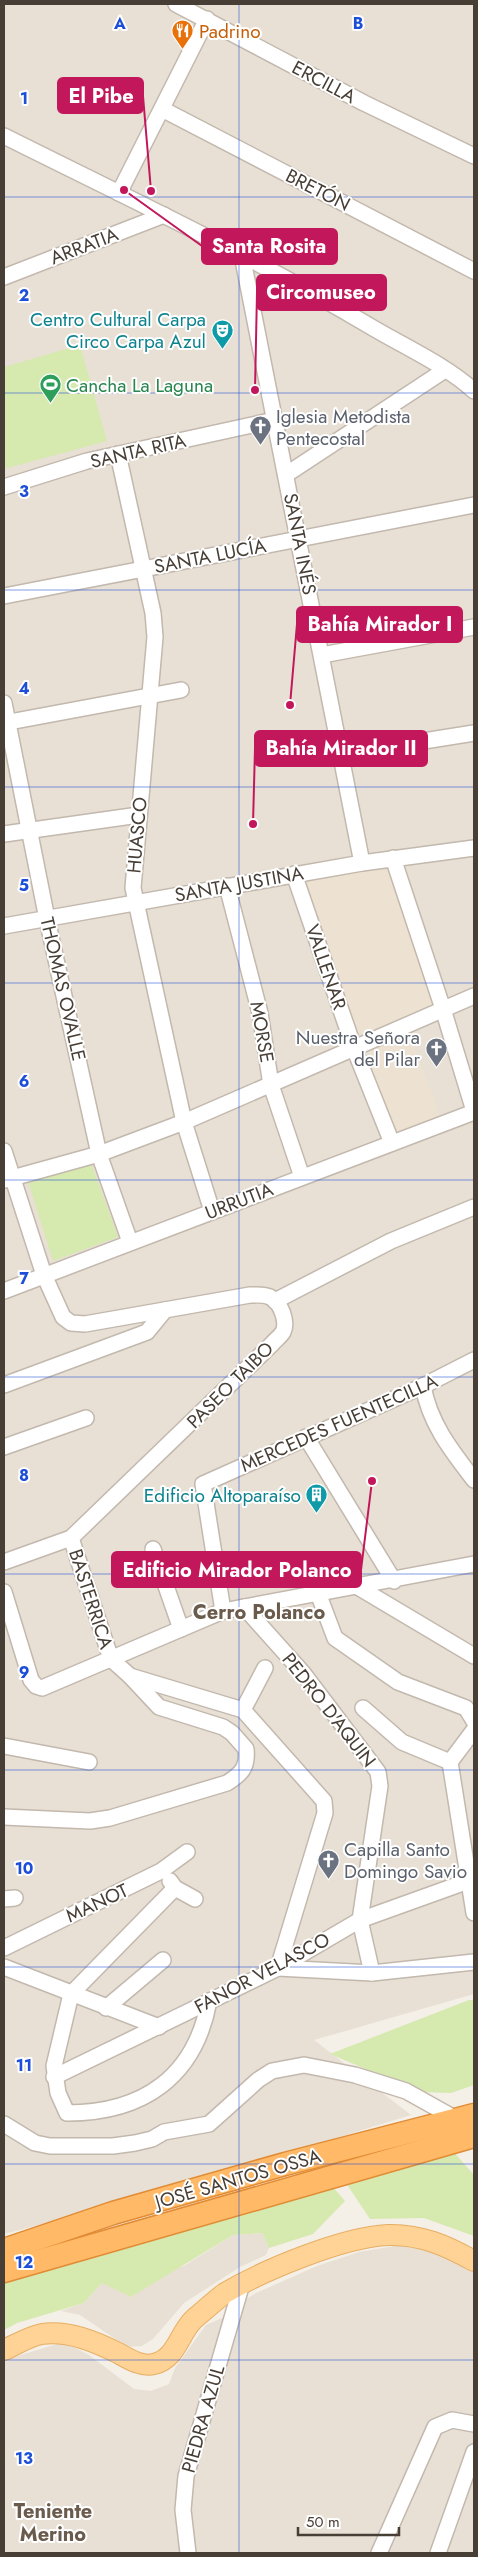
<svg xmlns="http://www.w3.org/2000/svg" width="478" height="2557" font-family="Jost,sans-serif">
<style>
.residential{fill:#e8e0d5}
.education{fill:#ede2d1}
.green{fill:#d6e9af}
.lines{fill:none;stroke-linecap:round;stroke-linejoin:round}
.minor-casing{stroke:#c3b8ad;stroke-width:18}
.major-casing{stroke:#e7ae63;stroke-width:22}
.highway-casing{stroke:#e18b34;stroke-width:25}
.minor{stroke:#fff;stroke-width:15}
.major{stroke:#ffd395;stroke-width:20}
.highway{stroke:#ffb967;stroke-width:22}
.grid{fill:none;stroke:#1d4ed8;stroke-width:1;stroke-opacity:0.55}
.labels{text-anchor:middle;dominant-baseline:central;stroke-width:4;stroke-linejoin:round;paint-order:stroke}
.food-label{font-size:19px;fill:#c56008;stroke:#fff;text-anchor:start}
.street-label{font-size:19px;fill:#473e36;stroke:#fff}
.culture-label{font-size:19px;fill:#0d838f;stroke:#fff;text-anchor:end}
.leisure-label{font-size:19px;fill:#27864d;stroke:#fff;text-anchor:start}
.worship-label{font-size:19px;fill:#5b616d;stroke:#fff;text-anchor:start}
.neighbourhood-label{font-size:20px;font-weight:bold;fill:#6b5b4d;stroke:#fff}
.grid-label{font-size:16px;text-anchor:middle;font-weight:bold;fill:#1d4ed8;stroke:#fff;stroke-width:4;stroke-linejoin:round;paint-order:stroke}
.leader{fill:none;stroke:#c2185b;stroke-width:2}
.callout-dot{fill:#c2185b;stroke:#fff;stroke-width:2}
.callout{fill:#c2185b;stroke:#c2185b;stroke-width:2}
.callout-label{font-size:20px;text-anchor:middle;font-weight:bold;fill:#fff}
</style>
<rect width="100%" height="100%" fill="#f4efe7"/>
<g class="residential">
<path d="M4 4H474V1994L314 2040 411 2115 125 2203 4 2234Z"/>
<path d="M262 2233 269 2248 266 2255 240 2267 184 2303 153 2339 142 2346 127 2347 80 2315 61 2311 84 2303 102 2283 184 2266 233 2235Z"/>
<path d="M401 2245 421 2247 474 2270V2553H4V2360L64 2342 89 2355 134 2389 151 2391 169 2384 175 2368 206 2325 222 2318 235 2306 256 2293 317 2266 359 2252Z"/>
</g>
<g class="education">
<path d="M382 868 393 875 439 1007 357 1035 302 880Z"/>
<path d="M409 1032 440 1116 396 1133 368 1058 372 1048Z"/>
</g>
<g class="green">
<path d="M80 345 107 441 4 469V367Z"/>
<path d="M91 1163 118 1237 53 1261 28 1181Z"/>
<path d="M469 2000H474V2085L451 2093 420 2092 330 2054Z"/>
<path d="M451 2149 474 2175V2236L424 2218 370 2219 342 2177Z"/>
<path d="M326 2179 345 2201 313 2234 269 2248 262 2233 233 2235 131 2297 102 2283 84 2303 17 2323 4 2330V2273Z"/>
</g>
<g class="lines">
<defs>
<g id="minor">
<path d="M176 4 364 103 474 156"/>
<path d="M162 109 474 271"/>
<path d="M4 136C126 197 250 255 368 325 401 345 446 365 474 391"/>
<path d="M119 193 207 19"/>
<path d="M242 255 362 863"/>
<path d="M4 277 164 215"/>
<path d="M118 454 153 613 155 637 133 888 184 1122 212 1211"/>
<path d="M287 474 445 370"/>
<path d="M4 487 87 461 275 420"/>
<path d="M4 596 474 505"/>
<path d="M322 655 474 627"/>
<path d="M4 703 47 919 99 1154 130 1242"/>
<path d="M4 723 181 690"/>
<path d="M342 754 474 733"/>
<path d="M4 834 139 815"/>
<path d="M393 858 443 1009 474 1111"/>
<path d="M294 874 354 1048 392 1143"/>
<path d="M227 886 260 1013 271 1085 302 1177"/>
<path d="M4 926 362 863 474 848"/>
<path d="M4 1151 44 1275 63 1317 71 1323 85 1324 250 1295C256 1295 264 1294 270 1297 281 1302 288 1322 283 1332 280 1337 275 1340 272 1344L71 1538 4 1562"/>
<path d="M5 1180 99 1154 184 1122 474 996"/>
<path d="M4 1291 474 1112"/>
<path d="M275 1301 391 1241 474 1207"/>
<path d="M4 1385 147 1332 165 1310"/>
<path d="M423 1386C430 1424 451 1450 474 1480"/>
<path d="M306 1437 394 1581"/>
<path d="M4 1447 86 1418"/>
<path d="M71 1538 111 1659 130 1676 243 1710 324 1801 325 1813 278 1968 372 1973 474 1962"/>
<path d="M153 1549 181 1629"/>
<path d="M358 1587 474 1656"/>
<path d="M4 1592 31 1680 36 1686 42 1688 223 1611 474 1564"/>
<path d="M318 1593 335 1638 398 1682 466 1708 474 1721"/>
<path d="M244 1607 303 1673 378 1772 380 1786 360 1920 372 1973"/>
<path d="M223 1611 203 1484 423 1386 474 1360"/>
<path d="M363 1708 402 1742 450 1762"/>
<path d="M243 1710 265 1668"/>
<path d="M4 1746 89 1762"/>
<path d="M450 1762 474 1913"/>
<path d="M450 1762 474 1730"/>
<path d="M4 1817 90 1821 110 1818 227 1783C241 1774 248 1768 246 1749L232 1733 223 1727 159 1707 130 1676"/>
<path d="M170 1881 175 1888 195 1899"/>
<path d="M175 1888 71 1994 54 2066 58 2093 67 2113C143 2113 195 2077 209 2001"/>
<path d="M4 1899 15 1898"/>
<path d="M4 1948 161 1871 187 1852"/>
<path d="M4 1967 159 2027"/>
<path d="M106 2008 163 1960"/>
<path d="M54 2077 278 1968 360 1920 474 1879"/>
<path d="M4 2124 35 2143 50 2146H113L135 2143 152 2139 164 2132 209 2124 258 2080 272 2071 304 2065 355 2075 406 2091 458 2120"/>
<path d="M188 2553 183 2510 186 2476 241 2287"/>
<path d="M379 2553 435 2427 452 2420 474 2424"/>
<path d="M438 2553 474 2452"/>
</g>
<path id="major" d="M4 2350C15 2345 30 2336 42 2334 68 2330 96 2342 118 2353 129 2359 141 2367 154 2364 176 2359 179 2334 193 2320 200 2314 218 2298 225 2293 264 2270 343 2237 388 2235 421 2234 447 2246 474 2261"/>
<g id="highway">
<path d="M4 2250 113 2213 285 2164 474 2115"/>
<path d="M4 2271 474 2136"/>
</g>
</defs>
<use href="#minor" class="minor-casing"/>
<use href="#major" class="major-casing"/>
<use href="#highway" class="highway-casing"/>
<use href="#minor" class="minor"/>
<use href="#major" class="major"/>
<use href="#highway" class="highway"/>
</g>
<path class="grid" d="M239 4V2553M4 197H474M4 393H474M4 590H474M4 787H474M4 983H474M4 1180H474M4 1377H474M4 1574H474M4 1770H474M4 1967H474M4 2164H474M4 2360H474"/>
<defs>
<symbol id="restaurant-pin" viewBox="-11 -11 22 30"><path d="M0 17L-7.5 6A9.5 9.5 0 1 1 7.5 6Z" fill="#e8710a" stroke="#fff"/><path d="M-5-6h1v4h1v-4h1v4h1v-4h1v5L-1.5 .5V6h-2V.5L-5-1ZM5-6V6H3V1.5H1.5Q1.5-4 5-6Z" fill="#fff"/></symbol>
<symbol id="theatre-pin" viewBox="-11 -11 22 30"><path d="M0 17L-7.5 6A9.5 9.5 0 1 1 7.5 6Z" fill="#0f9aa8" stroke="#fff"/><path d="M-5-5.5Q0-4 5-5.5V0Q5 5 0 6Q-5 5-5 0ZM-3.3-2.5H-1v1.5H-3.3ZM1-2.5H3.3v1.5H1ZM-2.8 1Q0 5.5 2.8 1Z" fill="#fff"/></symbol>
<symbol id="stadium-pin" viewBox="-11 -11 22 30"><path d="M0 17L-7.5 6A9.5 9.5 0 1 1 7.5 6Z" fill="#2e9e5b" stroke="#fff"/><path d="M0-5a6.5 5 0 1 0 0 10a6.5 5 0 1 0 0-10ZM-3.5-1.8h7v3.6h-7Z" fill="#fff"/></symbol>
<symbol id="church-pin" viewBox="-11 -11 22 30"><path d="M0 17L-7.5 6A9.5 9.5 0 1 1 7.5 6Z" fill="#6b7280" stroke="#fff"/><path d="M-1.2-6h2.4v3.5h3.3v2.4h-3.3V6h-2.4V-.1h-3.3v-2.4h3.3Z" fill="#fff"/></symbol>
<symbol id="building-pin" viewBox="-11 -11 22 30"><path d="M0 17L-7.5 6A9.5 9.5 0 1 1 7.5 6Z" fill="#0f9aa8" stroke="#fff"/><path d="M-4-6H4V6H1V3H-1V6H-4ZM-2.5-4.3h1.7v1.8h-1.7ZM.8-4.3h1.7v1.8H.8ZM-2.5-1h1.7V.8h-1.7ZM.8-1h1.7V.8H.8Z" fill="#fff"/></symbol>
</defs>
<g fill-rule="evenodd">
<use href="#restaurant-pin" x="170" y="18" width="25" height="34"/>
<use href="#theatre-pin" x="210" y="318" width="25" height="34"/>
<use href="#stadium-pin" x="38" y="372" width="25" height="34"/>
<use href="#church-pin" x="248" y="414" width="25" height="34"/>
<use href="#church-pin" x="424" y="1036" width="25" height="34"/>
<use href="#building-pin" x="304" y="1482" width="25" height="34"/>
<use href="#church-pin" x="316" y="1848" width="25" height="34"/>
</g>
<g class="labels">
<g class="food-label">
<text x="199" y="31">Padrino</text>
</g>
<g class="street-label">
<text transform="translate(324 82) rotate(28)">ERCILLA</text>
<text transform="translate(318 190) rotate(27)">BRETÓN</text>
<text transform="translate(84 246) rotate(-21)">ARRATIA</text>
<text transform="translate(138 451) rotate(-13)">SANTA RITA</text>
<text transform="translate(300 544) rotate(79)">SANTA INÉS</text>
<text transform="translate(210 556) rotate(-11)">SANTA LUCÍA</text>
<text transform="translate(137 835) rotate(-85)">HUASCO</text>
<text transform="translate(239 884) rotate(-10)">SANTA JUSTINA</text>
<text transform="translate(326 967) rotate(71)">VALLENAR</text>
<text transform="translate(63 989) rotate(77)">THOMAS OVALLE</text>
<text transform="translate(262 1032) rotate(80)">MORSE</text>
<text transform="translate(239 1201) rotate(-21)">URRUTIA</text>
<text transform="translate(230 1385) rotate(-45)">PASEO TAIBO</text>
<text transform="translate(339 1423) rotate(-24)">MERCEDES FUENTECILLA</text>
<text transform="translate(91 1599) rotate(72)">BASTERRICA</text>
<text transform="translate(329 1710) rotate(52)">PEDRO D'AQUIN</text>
<text transform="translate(97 1903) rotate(-25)">MANOT</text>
<text transform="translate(262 1973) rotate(-28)">FANOR VELASCO</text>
<text transform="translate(238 2179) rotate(-16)">JOSÉ SANTOS OSSA</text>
<text transform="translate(203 2419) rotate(-74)">PIEDRA AZUL</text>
</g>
<g class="culture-label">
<text x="206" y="319">Centro Cultural Carpa<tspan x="206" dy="22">Circo Carpa Azul</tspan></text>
<text x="301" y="1495">Edificio Altoparaíso</text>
</g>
<g class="leisure-label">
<text x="66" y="385">Cancha La Laguna</text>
</g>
<g class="worship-label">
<text x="276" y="416">Iglesia Metodista<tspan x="276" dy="22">Pentecostal</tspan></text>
<text x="420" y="1037" text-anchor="end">Nuestra Señora<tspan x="420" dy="22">del Pilar</tspan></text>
<text x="344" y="1849">Capilla Santo<tspan x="344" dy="22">Domingo Savio</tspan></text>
</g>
<g class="neighbourhood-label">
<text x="259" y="1612">Cerro Polanco</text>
<text x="53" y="2511">Teniente<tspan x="53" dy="23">Merino</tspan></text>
</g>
</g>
<g class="grid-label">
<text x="120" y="29">A</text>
<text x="358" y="29">B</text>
<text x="24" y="104">1</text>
<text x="24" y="301">2</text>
<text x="24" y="497">3</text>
<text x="24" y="694">4</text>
<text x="24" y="891">5</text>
<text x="24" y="1087">6</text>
<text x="24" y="1284">7</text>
<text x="24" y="1481">8</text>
<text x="24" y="1678">9</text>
<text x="24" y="1874">10</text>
<text x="24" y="2071">11</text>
<text x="24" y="2268">12</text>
<text x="24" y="2464">13</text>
</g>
<path class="leader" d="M151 191L143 96M124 190L202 246M255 390L257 292M290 705L297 624M253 824L255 748M372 1481L361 1570"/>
<g class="callout-dot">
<circle cx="151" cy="191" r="5"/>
<circle cx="124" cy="190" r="5"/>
<circle cx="255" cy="390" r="5"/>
<circle cx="290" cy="705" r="5"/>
<circle cx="253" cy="824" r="5"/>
<circle cx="372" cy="1481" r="5"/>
</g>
<g class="callout">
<rect x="58" y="78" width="85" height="35" rx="5"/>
<rect x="202" y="229" width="135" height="35" rx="5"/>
<rect x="257" y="275" width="129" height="35" rx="5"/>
<rect x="297" y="607" width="165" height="35" rx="5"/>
<rect x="255" y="731" width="172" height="35" rx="5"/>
<rect x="112" y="1552" width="249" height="35" rx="5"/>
</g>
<g class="callout-label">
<text x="101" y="103">El Pibe</text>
<text x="269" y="253">Santa Rosita</text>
<text x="321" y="299">Circomuseo</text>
<text x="380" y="631">Bahía Mirador I</text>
<text x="341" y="755">Bahía Mirador II</text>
<text x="237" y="1577">Edificio Mirador Polanco</text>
</g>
<rect width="478" height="2557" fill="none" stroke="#473e36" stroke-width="10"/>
<path d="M298 2527v8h101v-8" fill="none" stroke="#473e36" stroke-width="2.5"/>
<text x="306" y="2527" font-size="15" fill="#473e36" stroke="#ffffff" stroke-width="4" paint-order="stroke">50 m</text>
</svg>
